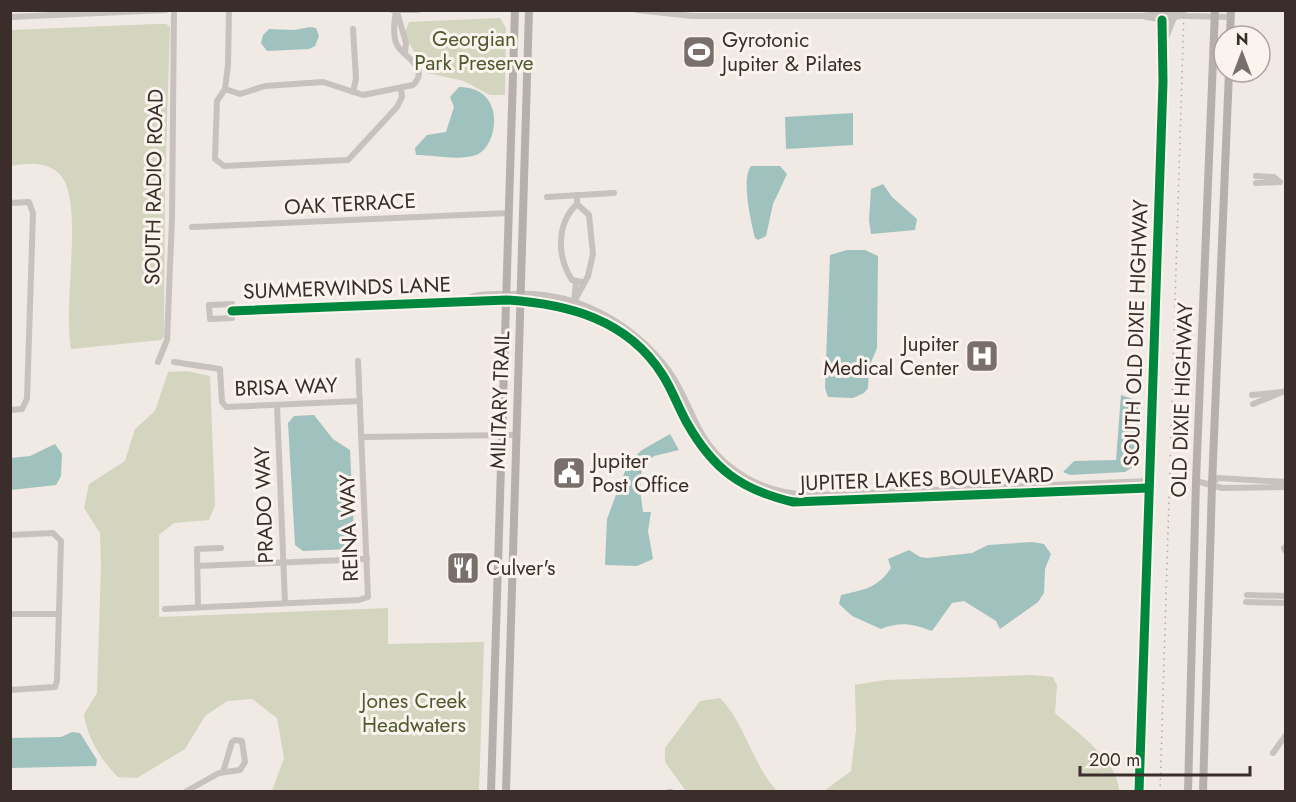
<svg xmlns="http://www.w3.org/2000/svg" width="1296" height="802" font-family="Jost,sans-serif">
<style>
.green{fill:#d3d5be}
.water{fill:#a0c2be}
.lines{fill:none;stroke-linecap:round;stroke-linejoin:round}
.minor{stroke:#c8c1bd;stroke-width:6}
.major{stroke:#b7afac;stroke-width:8}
.rail{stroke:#b0aaa7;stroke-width:1.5;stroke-dasharray:1.5 4.5;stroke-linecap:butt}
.cycleway-casing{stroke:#fbf3ed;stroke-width:13}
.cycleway{stroke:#00873e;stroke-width:9}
.labels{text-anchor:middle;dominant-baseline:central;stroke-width:6;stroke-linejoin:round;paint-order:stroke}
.park-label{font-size:21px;fill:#4e592d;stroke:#fbf3ed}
.poi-label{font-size:21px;fill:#3a2d2a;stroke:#fbf3ed;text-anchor:start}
.street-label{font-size:21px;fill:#3a2d2a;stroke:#fbf3ed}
</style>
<rect width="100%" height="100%" fill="#f0e9e4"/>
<g class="green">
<path d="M500 18 506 28 505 95H490L464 81 427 73 404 34 409 22Z"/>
<path d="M155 24H166L170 27 165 183 164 336 161 340 71 349C63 303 82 215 64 180 54 161 28 162 11 166V30Z"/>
<path d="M187 371 210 376 215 505 209 520 174 523 159 535V617L388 608V644L484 642 479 791H272L284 758 277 718 252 699 227 701 205 716 185 749 137 778 118 777C101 760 87 738 84 714L97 693 101 568 100 533 84 508 89 484 125 461 135 429 155 411 168 372Z"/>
<path d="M1031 675 1053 677 1057 686 1055 713C1077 733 1118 760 1119 791H824L851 771 856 730 855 685 885 680Z"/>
<path d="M720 698C746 725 752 764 777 791H686L665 762V748L700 701Z"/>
</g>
<g class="water">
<path d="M310 27 316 28 319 36 315 46 309 49 267 51 261 43 263 35 269 29 294 30Z"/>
<path d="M459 87C508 87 498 148 476 155 459 161 434 155 416 155L415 148 427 135 446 132 454 107 450 97Z"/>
<path d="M853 113V145L786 149 785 117Z"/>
<path d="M751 166H780L787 174 773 204 766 236 758 240 755 238C751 222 741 179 751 166Z"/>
<path d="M883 184 892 197 917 219 915 230 871 234 869 220 871 189Z"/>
<path d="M847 250H865L878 256 877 348 869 367 868 388 864 393 853 398 828 397 825 388 830 255Z"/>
<path d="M1121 395 1138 401 1139 423 1133 467 1125 472 1070 475 1063 472 1074 461 1116 460Z"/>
<path d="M314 415 333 439 350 450 354 534V543L350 549 303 551 295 545 288 423 294 416Z"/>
<path d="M670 434 679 450 654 456 642 467 640 489 643 512H651L648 531 653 559 637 566 605 565 607 519 628 463 642 450Z"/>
<path d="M55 444 62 454 61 476 56 485 11 490V458L30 456Z"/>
<path d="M1032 542 1044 544 1051 554 1045 569 1044 593 1038 602 1000 629 996 621 964 601 952 603 932 631C913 624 900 621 881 629L852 616 839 604 841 595C863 590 878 588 891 568L888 559 909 550 920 557 927 558 972 553 988 545Z"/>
<path d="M72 732 80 733 97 760 96 766 11 768V738L61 737Z"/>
</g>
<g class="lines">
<g class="minor">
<path d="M229 10 228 65 225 89 217 101 215 159 224 166 348 160 397 107 402 97 401 89"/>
<path d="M392 10H418"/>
<path d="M637 10 692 16H1143L1162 20 1184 15"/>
<path d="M397 12 406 43 405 52"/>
<path d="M1143 16 1167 12 1187 16 1231 17"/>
<path d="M10 17 166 10"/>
<path d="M353 29 356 79 353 92"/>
<path d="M1164 43 1173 20"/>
<path d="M225 89 240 94 265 86 323 82 363 95 413 85C429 69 408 59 399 48 392 40 394 21 396 11"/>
<path d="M1256 176 1274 177 1280 182"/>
<path d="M1256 183 1279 182"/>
<path d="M577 195V204C556 224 557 257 572 280L582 282"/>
<path d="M547 197 614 193"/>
<path d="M10 203 29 202 33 213 27 399 22 409 10 410"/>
<path d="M192 227 509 213"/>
<path d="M465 301C474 291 500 295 513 294 574 290 633 322 669 371 681 388 689 409 698 427 721 471 765 495 813 495L1148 481"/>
<path d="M574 302 588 276 593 254 589 215 577 204"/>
<path d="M574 302 576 283"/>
<path d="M232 304V318L210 319 209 305Z"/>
<path d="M232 311 507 300C567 304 627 319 662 374 672 389 678 407 687 423 713 469 741 490 793 502L1148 488"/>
<path d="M158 362 167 340 172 219 174 10"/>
<path d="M174 362 220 369 222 402 226 407 360 401"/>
<path d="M1252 395 1282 392"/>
<path d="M1253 404 1285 391"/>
<path d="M277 405 285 603"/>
<path d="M362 437 517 435"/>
<path d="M1196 481 1222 488 1286 487"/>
<path d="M1212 484 1218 478 1286 482"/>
<path d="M10 535 53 533 61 541 57 681 55 687 10 690"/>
<path d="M1284 548 1286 552"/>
<path d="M197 566 367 559"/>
<path d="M1247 595 1286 596"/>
<path d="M1246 602 1286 603"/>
<path d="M198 607 197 549 221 548"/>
<path d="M165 609 359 600 368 597 358 361"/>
<path d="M10 614H58"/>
<path d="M1273 753 1286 735"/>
<path d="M185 792 219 773 240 770 245 762 242 741 235 740 232 742 223 772"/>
<path d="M669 792H671"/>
<path d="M1139 792 1163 82 1162 20"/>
</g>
<g class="major">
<path d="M1230 36 1231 10"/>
<path d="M491 792 515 10"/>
<path d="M506 792 529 10"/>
<path d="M1188 792 1196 481 1215 10"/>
<path d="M1203 792 1212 485 1229 72"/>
</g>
<path class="rail" d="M1160 792 1184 10"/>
<defs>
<g id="cycleway">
<path d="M232 311 507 300C567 304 627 319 662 374 672 389 678 407 687 423 713 469 741 490 793 502L1148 488"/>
<path d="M1139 792 1163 82 1162 20"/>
</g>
</defs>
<use href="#cycleway" class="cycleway-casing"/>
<use href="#cycleway" class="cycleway"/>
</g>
<defs>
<symbol id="stadium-square" viewBox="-11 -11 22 22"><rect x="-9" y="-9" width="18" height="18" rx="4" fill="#7a6f6b" stroke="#fbf3ed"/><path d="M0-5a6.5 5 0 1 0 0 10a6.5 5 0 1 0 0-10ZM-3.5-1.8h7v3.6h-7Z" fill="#fff"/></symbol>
<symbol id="hospital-square" viewBox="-11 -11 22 22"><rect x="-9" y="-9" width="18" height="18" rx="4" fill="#7a6f6b" stroke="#fbf3ed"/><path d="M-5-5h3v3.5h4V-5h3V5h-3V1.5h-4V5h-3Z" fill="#fff"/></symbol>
<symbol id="civic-square" viewBox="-11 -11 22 22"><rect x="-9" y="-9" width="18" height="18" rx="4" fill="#7a6f6b" stroke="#fbf3ed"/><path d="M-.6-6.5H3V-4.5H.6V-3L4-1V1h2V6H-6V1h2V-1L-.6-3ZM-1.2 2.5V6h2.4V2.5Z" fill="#fff"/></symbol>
<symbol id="restaurant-square" viewBox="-11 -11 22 22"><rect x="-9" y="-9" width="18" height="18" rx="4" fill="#7a6f6b" stroke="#fbf3ed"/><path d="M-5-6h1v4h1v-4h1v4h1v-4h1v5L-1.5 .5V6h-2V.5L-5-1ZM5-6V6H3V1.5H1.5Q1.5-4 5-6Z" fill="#fff"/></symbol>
</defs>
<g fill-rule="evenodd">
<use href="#stadium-square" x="680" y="33" width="38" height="38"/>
<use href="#hospital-square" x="963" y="337" width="38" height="38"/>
<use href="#civic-square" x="550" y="454" width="38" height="38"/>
<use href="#restaurant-square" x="444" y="549" width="38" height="38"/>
</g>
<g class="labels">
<g class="park-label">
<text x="474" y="39">Georgian<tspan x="474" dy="24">Park Preserve</tspan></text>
<text x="414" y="701">Jones Creek<tspan x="414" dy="24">Headwaters</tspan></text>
</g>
<g class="poi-label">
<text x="722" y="40">Gyrotonic<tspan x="722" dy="24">Jupiter &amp; Pilates</tspan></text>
<text x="959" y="344" text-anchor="end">Jupiter<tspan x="959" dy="24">Medical Center</tspan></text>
<text x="592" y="461">Jupiter<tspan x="592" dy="24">Post Office</tspan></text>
<text x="486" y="568">Culver's</text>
</g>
<g class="street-label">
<text transform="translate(154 187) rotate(-89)">SOUTH RADIO ROAD</text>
<text transform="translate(350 204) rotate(-3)">OAK TERRACE</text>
<text transform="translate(347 288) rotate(-2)">SUMMERWINDS LANE</text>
<text transform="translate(1136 333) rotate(-88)">SOUTH OLD DIXIE HIGHWAY</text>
<text transform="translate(286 387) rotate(-2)">BRISA WAY</text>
<text transform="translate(500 400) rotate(-88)">MILITARY TRAIL</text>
<text transform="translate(1182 400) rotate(-88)">OLD DIXIE HIGHWAY</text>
<text transform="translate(927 479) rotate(-2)">JUPITER LAKES BOULEVARD</text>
<text transform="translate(264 505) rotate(-92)">PRADO WAY</text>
<text transform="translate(349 528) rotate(-92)">REINA WAY</text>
</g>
</g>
<rect width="1296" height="802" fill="none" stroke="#3a2d2a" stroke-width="24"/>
<g transform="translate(1242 54)"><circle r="28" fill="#fbf3ed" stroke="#aea49f" stroke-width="1.5"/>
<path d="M0-4.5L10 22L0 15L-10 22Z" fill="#7a6f6b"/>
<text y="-9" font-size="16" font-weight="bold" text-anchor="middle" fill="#3a2d2a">N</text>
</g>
<path d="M1080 766v9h170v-9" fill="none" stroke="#3a2d2a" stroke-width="3"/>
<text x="1089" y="766" font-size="18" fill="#3a2d2a" stroke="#fbf3ed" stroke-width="4.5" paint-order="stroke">200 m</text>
</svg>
